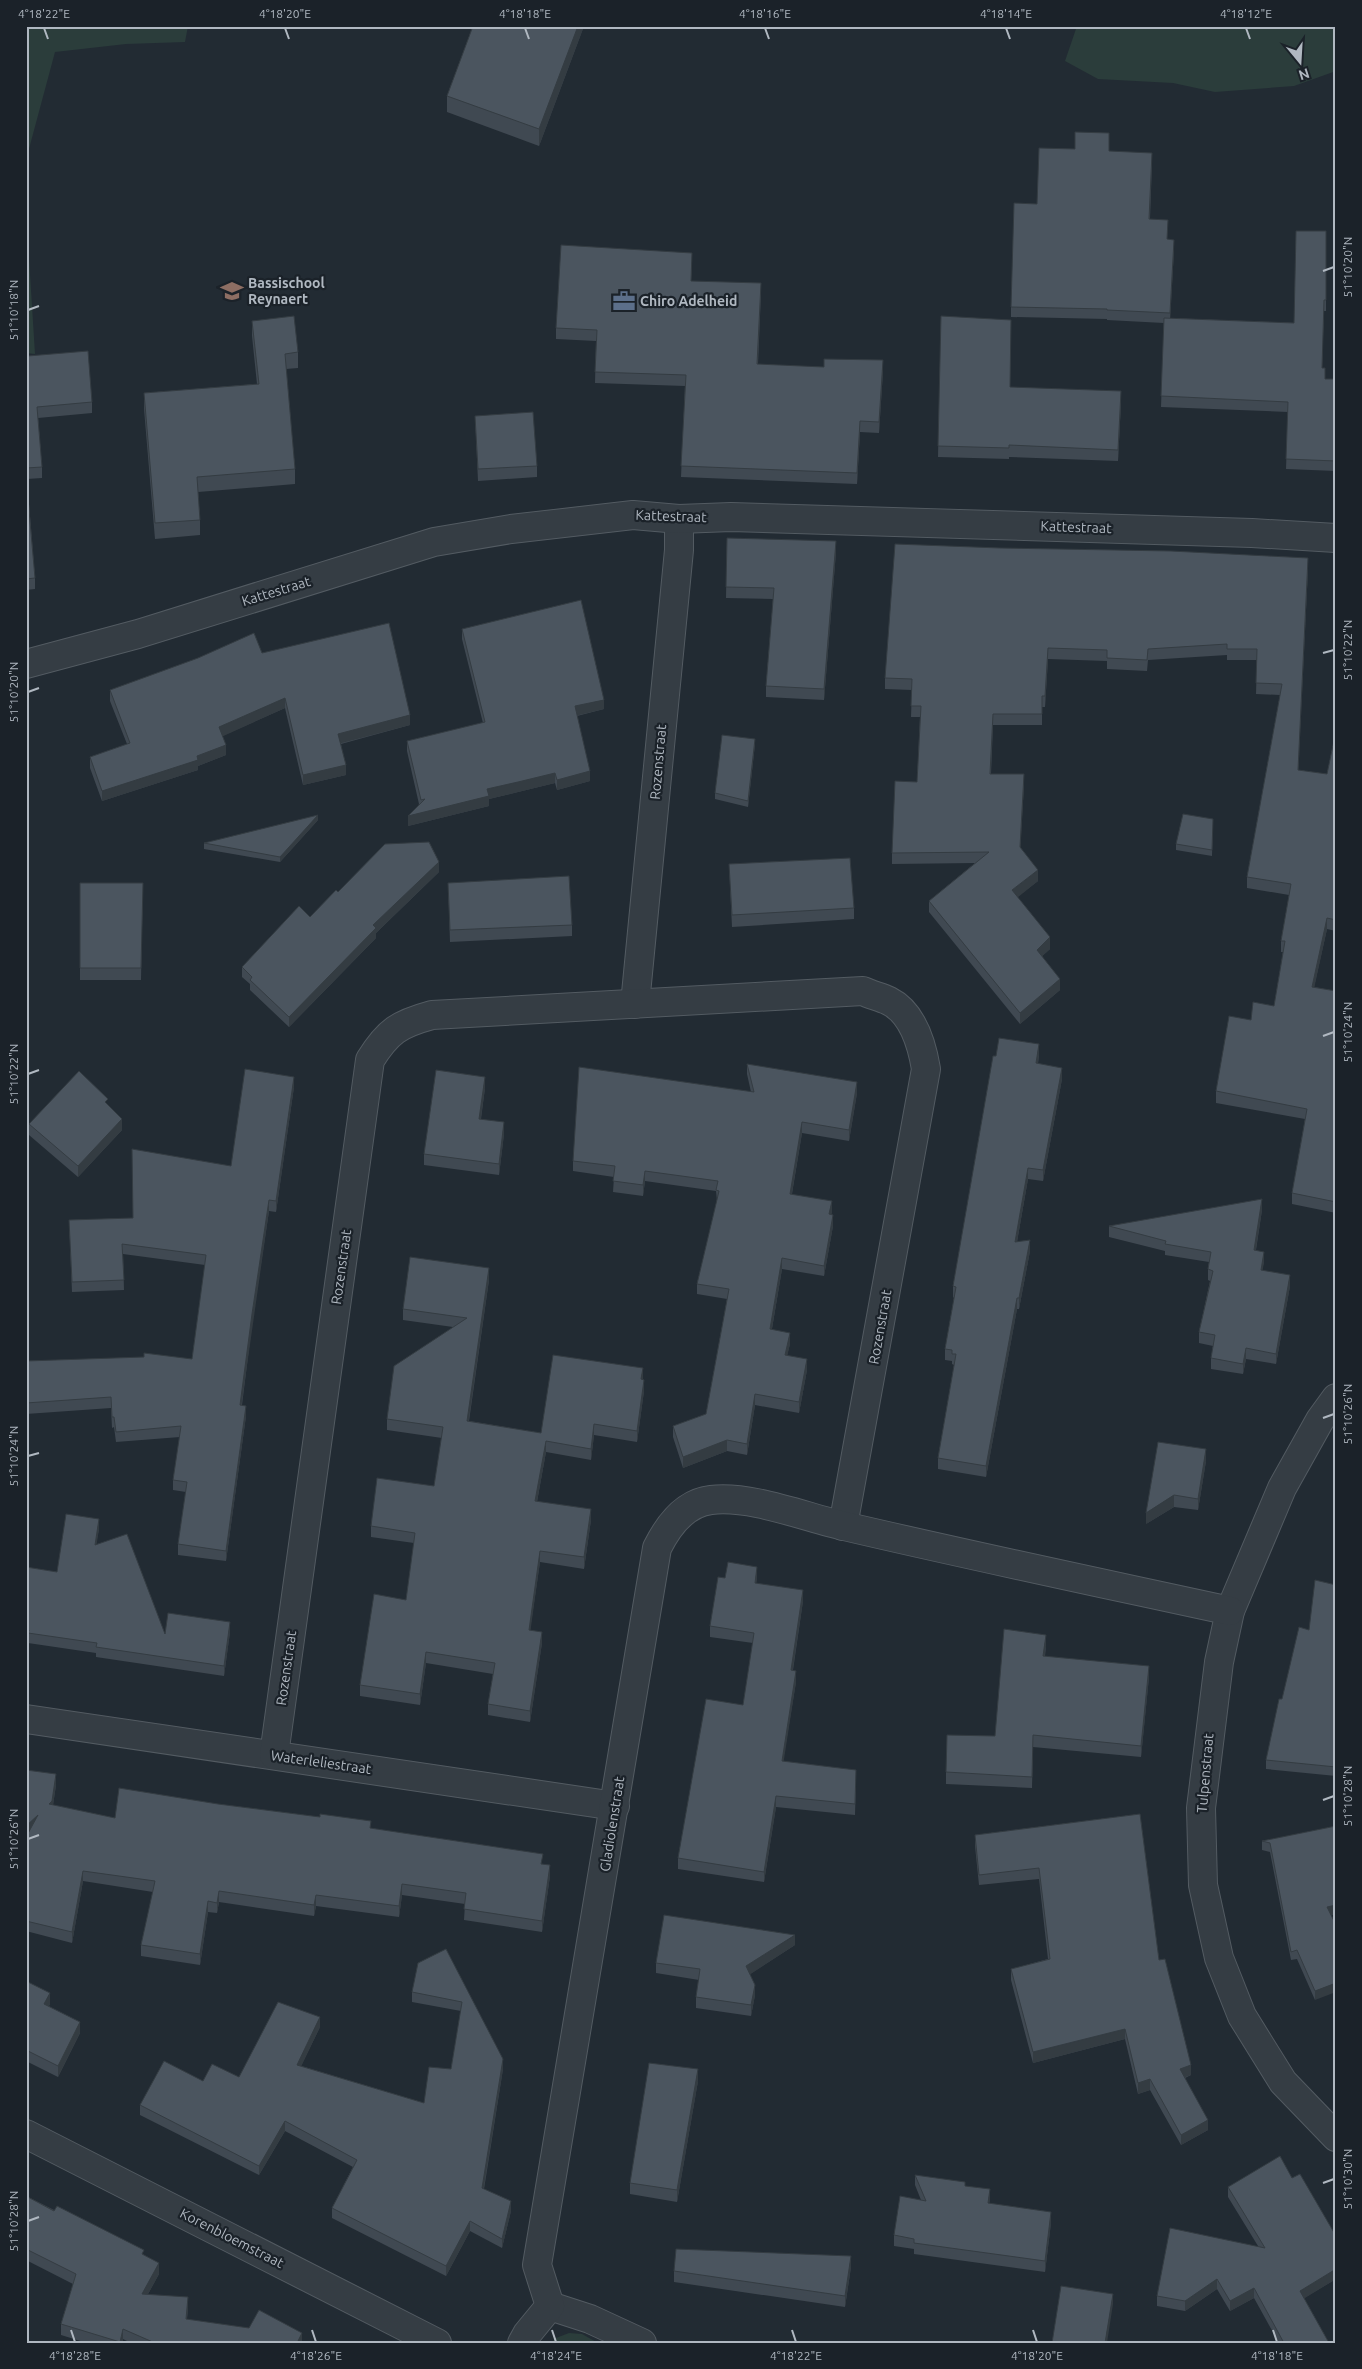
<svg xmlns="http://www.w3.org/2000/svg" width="1362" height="2369" font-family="Ubuntu,sans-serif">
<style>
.green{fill:#2b3d3b}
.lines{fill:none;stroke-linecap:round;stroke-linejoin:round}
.minor-casing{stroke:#535b62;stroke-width:30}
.tertiary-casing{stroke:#535b62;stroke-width:30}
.minor{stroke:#353d44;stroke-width:28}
.tertiary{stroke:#353d44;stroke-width:28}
.wall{fill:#404952}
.shaded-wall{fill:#343c42}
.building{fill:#4b555f;stroke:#343c42}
.ticks{fill:none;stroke:#b0b8c1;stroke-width:2}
.labels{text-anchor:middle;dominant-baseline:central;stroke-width:4.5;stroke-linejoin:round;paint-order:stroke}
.poi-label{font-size:14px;font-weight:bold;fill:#b0b8c1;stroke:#1b2229;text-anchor:start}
.street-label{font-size:14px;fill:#b0b8c1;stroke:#1b2229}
.neatline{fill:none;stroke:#b0b8c1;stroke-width:2}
.ticks-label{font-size:12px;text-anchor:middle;fill:#b0b8c1}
</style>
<rect width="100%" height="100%" fill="#222b33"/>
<g class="green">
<path d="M26 26H188L185 42 126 44 55 52 26 160Z"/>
<path d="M1077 26H1336V71L1294 86 1215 92 1173 83 1098 79 1065 61Z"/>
<path d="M26 210 35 354 26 353Z"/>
<path d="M569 2333 582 2334 598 2343H551L556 2338Z"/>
</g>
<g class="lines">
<defs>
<g id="minor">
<path d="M635 1004 679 550V519"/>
<path d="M1336 1398 1320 1420 1282 1488 1230 1611 1219 1662 1201 1808 1203 1885 1219 1958 1242 2016 1283 2082 1336 2137"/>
<path d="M26 1719 615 1806"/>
<path d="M274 1755 370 1060C388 1031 399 1024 432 1015L863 991C871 995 881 997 889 1001 913 1013 922 1045 926 1069L843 1526"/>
<path d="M26 2134 437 2343"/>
<path d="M550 2306 590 2319 642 2343"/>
<path d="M522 2343 527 2334 550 2306 537 2265 657 1548C668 1526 684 1503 711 1500 750 1495 805 1517 844 1526 972 1556 1101 1583 1230 1611"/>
</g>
<path id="tertiary" d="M26 664 138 634 434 542 511 529 633 515 679 519 731 517 1252 533 1336 538"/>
</defs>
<use href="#minor" class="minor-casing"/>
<use href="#tertiary" class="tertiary-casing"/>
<use href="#minor" class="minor"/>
<use href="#tertiary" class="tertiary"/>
</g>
<g class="wall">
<path d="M473 26H584L539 146 447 112V96Z"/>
<path d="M1109 151 1152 163 1150 219 1167 239 1174 250 1170 318 1294 323 1326 231V311H1324L1322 368 1325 379H1336V471L1286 469 1288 412 1161 407 1164 323 1107 320V319L1011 317V307L1037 204Z"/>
<path d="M692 264 691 281 761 293 758 364 883 371 879 433 860 432 857 484 681 477 685 386 595 383 596 341 556 339V328Z"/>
<path d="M941 316 1010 387 1121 403 1118 461 1009 457V459L938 457Z"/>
<path d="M252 321 298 352V368L286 369 295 469V484L198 492 200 520V535L155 539 144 409V393L257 384 252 336Z"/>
<path d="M26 337 28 356 92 402V413L38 418 42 467V478L27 479 35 578V589L26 590Z"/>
<path d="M475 416 537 466V477L478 481Z"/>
<path d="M727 538 836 552 824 700 766 697V686L773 599 726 598Z"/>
<path d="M1308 569 1298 770 1327 774 1336 731V931L1327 929 1314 987 1336 991V1213L1292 1204V1193L1305 1119 1216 1103V1091L1251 1020 1274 1006 1283 952H1281V941L1289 895 1247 888V877L1280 695 1256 694 1257 660H1227V655L1148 660 1147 671 1107 669V661L1048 659 1045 707H1042V725H993L991 774 1024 785 1020 848 1038 881 1017 897 1050 949 1042 956 1060 990 1020 1024 929 912V901L975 863 892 864V853L917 782 920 717H911L912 690 885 689V678Z"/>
<path d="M462 629 604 709 577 716 590 781 557 790 555 783 518 792 489 799V806L408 826 419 804 407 751V741L483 723 462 639Z"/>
<path d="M262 653 410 725 341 744 346 775 303 785 285 708 222 736 226 755 198 766V770L102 801 90 768V757L127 744 110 701V690Z"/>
<path d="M755 744 748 807 715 799V793Z"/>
<path d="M1213 819 1212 856 1176 850V844Z"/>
<path d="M318 820 280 862 204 849V843Z"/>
<path d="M729 864 854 908V919L732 927Z"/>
<path d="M439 872 376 933V938L289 1027 250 990V984L242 977V967L310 917 338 892Z"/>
<path d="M80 883H143L141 980H80Z"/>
<path d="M448 883 572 925V936L450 942Z"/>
<path d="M1039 1055 1038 1064 1062 1079 1043 1181 1028 1179 1017 1242 1030 1251 1019 1309H1017L986 1477 938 1469V1458L954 1365 952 1364V1361L945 1360V1349L954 1298 953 1297V1286L996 1056Z"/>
<path d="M747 1064 857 1093 849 1141 802 1133 792 1194 832 1212 831 1214 833 1226 824 1276 782 1269 772 1329 790 1344 787 1355 807 1370 799 1413 755 1405 747 1455 727 1451 683 1468 673 1437V1426L706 1414 727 1299 697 1294V1284L717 1201 716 1191 645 1181 643 1196 613 1192 614 1177 573 1171V1161L751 1092 747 1074Z"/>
<path d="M294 1087 276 1212 269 1211 252 1324 242 1405 246 1416 226 1561 178 1555V1544L186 1492 173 1490V1480L180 1437 116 1442 114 1427 112 1428 111 1408 26 1414V1361L192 1359 205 1265 123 1254 124 1290 72 1292 69 1220 133 1218 231 1166Z"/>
<path d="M485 1088 481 1119 504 1134 499 1175 424 1165V1154Z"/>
<path d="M108 1105 122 1130 78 1177 29 1135V1124Z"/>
<path d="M1262 1210 1256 1250 1264 1262 1262 1270 1290 1286 1276 1364 1246 1359 1243 1374 1211 1369V1358L1213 1346 1199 1343V1332L1210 1281 1208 1280V1269L1209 1262 1165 1255V1251L1109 1237V1226Z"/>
<path d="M489 1280 469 1421 541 1433 643 1379 644 1391 637 1442 594 1435 591 1460 546 1452 537 1502 591 1520 584 1569 540 1562 530 1630 542 1643 530 1722 488 1715V1704L493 1674 426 1663 420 1705 360 1696V1685L406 1600 414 1543 371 1537V1526L434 1486 442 1438 387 1430V1419L453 1327 403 1320V1309Z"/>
<path d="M1206 1461 1198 1510 1174 1507 1146 1524Z"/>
<path d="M99 1529 96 1544 165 1634 230 1632 224 1676 96 1657V1653L28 1643V1640H26V1567L57 1572Z"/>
<path d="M725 1578H757L756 1583 803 1601 793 1670 796 1682 783 1761 856 1781 855 1815 776 1807 764 1882 678 1869V1858L743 1705 753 1643 710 1637V1626Z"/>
<path d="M1336 1585V1776L1266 1769V1760L1282 1699 1309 1630Z"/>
<path d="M1046 1646 1045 1656 1149 1677 1141 1757 1033 1747 1032 1788 946 1784V1772L995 1736Z"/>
<path d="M26 1770 56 1785 53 1805 115 1818 371 1828 543 1864 550 1876 542 1932 464 1920 465 1904 402 1895 399 1917 316 1906 314 1916 219 1902 217 1913 208 1912 200 1965 141 1956V1945L153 1892 83 1881 72 1943 26 1931Z"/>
<path d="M1140 1814 1159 1960 1191 2075 1185 2078 1208 2130 1181 2145 1150 2090 1138 2094 1125 2039 1033 2063 1011 1980V1969L1048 1959 1039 1879 979 1885 975 1846V1835Z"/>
<path d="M1336 1826V1914L1331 1915 1315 2000 1297 1959 1291 1960 1270 1852 1262 1850V1841Z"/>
<path d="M795 1945 750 1974 755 1995 751 2016 696 2008V1997L699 1980 656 1973V1963Z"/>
<path d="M446 1949 503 2069 484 2189 511 2211 502 2248 470 2231 446 2276 332 2218V2208L353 2167 285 2131 259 2175 140 2115V2105L203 2081 239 2077 320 2027 301 2066 424 2103 451 2069 461 2011 412 2002V1992Z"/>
<path d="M26 1981 50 2004 49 2006 80 2033 58 2077 26 2061Z"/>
<path d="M698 2081 677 2202 630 2194V2183Z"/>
<path d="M915 2175 965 2186 990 2200 989 2203 1051 2223 1045 2272 914 2254V2249L894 2246V2235L921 2200 915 2185Z"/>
<path d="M1228 2187 1336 2279 1304 2298 1329 2343H1279L1254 2298 1230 2311 1217 2289 1185 2311 1157 2306V2296L1258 2246 1228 2197Z"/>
<path d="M26 2196 144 2255 159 2274 148 2294 188 2308 187 2319 302 2343H131L123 2339V2343H87L61 2335V2324L73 2284 26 2260Z"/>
<path d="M851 2267 845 2307 674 2282V2271Z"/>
</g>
<g class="shaded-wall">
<path d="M578 26H584L539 146V129Z"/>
<path d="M1174 240V250L1170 324V313Z"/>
<path d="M883 360V371L879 433V422Z"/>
<path d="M1121 391V403L1118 461V450Z"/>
<path d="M860 421V432L857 484V473Z"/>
<path d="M836 541V552L824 700V689Z"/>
<path d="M1308 558V569L1298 781V770Z"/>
<path d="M1048 648V659L1045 707V696Z"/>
<path d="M285 698V708L219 738V727Z"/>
<path d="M604 700V709L575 716V706Z"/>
<path d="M410 715V725L338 744V734Z"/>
<path d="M755 739V744L748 807V801Z"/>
<path d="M226 745V755L198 766V770L102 801V791L197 756Z"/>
<path d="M346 765V775L303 785V775Z"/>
<path d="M590 771V781L557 790V780Z"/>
<path d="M555 773V783L489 799V806L408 826V816L487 789Z"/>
<path d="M1024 774V785L1020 858V847Z"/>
<path d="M318 815V820L280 862V857Z"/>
<path d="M439 862V872L376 933V938L289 1027V1017L373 925Z"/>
<path d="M1038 870V881L1012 902V890Z"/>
<path d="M1327 918V929L1312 998V987Z"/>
<path d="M1050 937V949L1037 961V950Z"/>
<path d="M1060 979V990L1020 1024V1013Z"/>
<path d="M1039 1044V1055L1036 1074V1063Z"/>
<path d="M1062 1068V1079L1043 1181V1170Z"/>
<path d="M294 1077V1087L276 1212V1201Z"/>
<path d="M485 1077V1088L479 1131V1119Z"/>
<path d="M857 1082V1093L849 1141V1130Z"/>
<path d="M122 1119V1130L78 1177V1166Z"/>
<path d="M504 1122V1134L499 1175V1164Z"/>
<path d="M802 1122V1133L790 1204V1194Z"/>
<path d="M1028 1168V1179L1015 1253V1242Z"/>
<path d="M645 1171V1181L643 1196V1185Z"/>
<path d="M1262 1199V1210L1254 1261V1250Z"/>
<path d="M269 1200V1211L240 1415V1405L252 1314Z"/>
<path d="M832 1201V1212L829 1225V1214Z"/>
<path d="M833 1215V1226L824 1276V1266Z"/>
<path d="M1030 1240V1251L1019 1309V1298Z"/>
<path d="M1264 1252V1262L1261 1281V1270Z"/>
<path d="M782 1258V1269L770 1340V1329Z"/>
<path d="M489 1268V1280L467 1432V1421Z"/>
<path d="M1290 1275V1286L1276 1364V1354Z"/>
<path d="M1017 1298V1309L986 1477V1466Z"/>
<path d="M790 1333V1344L785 1366V1355Z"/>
<path d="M1246 1348V1359L1243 1374V1364Z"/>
<path d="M807 1359V1370L799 1413V1402Z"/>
<path d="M643 1368V1379L641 1390V1379Z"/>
<path d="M644 1380V1391L637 1442V1431Z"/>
<path d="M755 1394V1405L747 1455V1444Z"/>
<path d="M246 1406V1416L226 1561V1551Z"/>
<path d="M594 1424V1435L591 1460V1449Z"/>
<path d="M727 1440V1451L683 1468V1457Z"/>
<path d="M546 1441V1452L535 1512V1501Z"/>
<path d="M1206 1449V1461L1198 1510V1499Z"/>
<path d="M1174 1495V1507L1146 1524V1513Z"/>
<path d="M591 1509V1520L584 1569V1557Z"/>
<path d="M99 1519V1529L95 1555V1545Z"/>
<path d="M540 1551V1562L529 1641V1630Z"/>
<path d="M757 1567V1578L755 1594V1583Z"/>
<path d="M803 1590V1601L791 1681V1670Z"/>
<path d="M230 1622V1632L224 1676V1666Z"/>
<path d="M542 1632V1643L530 1722V1711Z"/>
<path d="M1046 1635V1646L1043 1667V1656Z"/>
<path d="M426 1652V1663L420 1705V1694Z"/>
<path d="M1149 1666V1677L1141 1757V1746Z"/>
<path d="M796 1671V1682L782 1772V1761Z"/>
<path d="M56 1774V1785L52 1812 49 1804Z"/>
<path d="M776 1796V1807L764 1882V1872Z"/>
<path d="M38 1815 26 1837V1826Z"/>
<path d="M550 1865V1876L542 1932V1921Z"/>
<path d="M83 1871V1881L72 1943V1932Z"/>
<path d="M402 1884V1895L399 1917V1906Z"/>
<path d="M219 1891V1902L217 1913V1903Z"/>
<path d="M316 1895V1906L314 1916V1905Z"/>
<path d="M208 1901V1912L200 1965V1954Z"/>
<path d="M1336 1905V1914L1327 1916V1907Z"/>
<path d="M795 1935V1945L746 1977V1966Z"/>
<path d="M1336 1983V1992L1315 2000V1991Z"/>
<path d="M755 1985V1995L751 2016V2005Z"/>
<path d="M50 1993V2004L44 2015V2004Z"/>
<path d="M320 2017V2027L297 2075V2065Z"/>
<path d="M80 2022V2033L58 2077V2066Z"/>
<path d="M1125 2029V2039L1033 2063V2052Z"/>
<path d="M503 2059V2069L482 2198V2188Z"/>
<path d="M1191 2065V2075L1180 2079V2069Z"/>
<path d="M698 2069V2081L677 2202V2190Z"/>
<path d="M1150 2079V2090L1138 2094V2083Z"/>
<path d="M1208 2120V2130L1181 2145V2135Z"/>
<path d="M285 2121V2131L259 2175V2166Z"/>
<path d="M990 2189V2200L988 2214V2203Z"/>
<path d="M511 2201V2211L502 2248V2239Z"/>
<path d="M1051 2212V2223L1045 2272V2261Z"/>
<path d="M470 2221V2231L446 2276V2266Z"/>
<path d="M851 2256V2267L845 2307V2296Z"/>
<path d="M159 2263V2274L142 2305V2294Z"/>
<path d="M1336 2269V2279L1300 2301V2291Z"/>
<path d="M1217 2279V2289L1185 2311V2301Z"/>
<path d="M1254 2288V2298L1230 2311V2301Z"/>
<path d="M1113 2294V2304L1107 2343H1105Z"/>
<path d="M188 2297V2308L186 2329V2319Z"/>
<path d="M123 2329V2343H120Z"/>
<path d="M302 2333V2343H297Z"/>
</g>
<g class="building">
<path d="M473 26H578L539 129 447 96Z"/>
<path d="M1075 132 1109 133V151L1152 153 1149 219 1168 220 1167 239 1174 240 1170 313 1107 310V309L1011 307 1014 203 1037 204 1039 148 1075 149Z"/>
<path d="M1296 231H1326V300H1324L1322 368H1325V379H1336V461L1286 459 1288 402 1161 396 1164 318 1294 323Z"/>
<path d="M561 245 692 253 691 281 761 283 757 364 824 367V359L883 360 879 422 860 421 857 473 681 466 686 375 595 372 597 330 556 328Z"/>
<path d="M294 316 298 352 285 354 295 469 197 477 200 520 155 523 144 393 259 384 252 321Z"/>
<path d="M941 316 1011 320 1010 387 1121 391 1118 450 1009 445V448L938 446Z"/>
<path d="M26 337 28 356 88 351 92 402 37 407 42 467 26 468Z"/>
<path d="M533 412 537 466 478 469 475 416Z"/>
<path d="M26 476 35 578 26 579Z"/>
<path d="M727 538 836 541 824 689 766 686 774 588 726 587Z"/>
<path d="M895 544 1000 548 1171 551 1308 558 1298 770 1327 774 1336 731V920L1327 918 1312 987 1336 991V1202L1292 1193 1307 1109 1216 1091 1229 1016 1251 1020 1253 1002 1274 1006 1285 941H1281L1291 884 1247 877 1282 684 1256 683 1257 649H1227V644L1148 649 1147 660 1107 658V650L1048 648 1045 696H1042V714H993L990 774H1024L1020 847 1038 870 1012 890 1050 937 1037 950 1060 979 1020 1013 929 901 989 852 892 853 895 781 917 782 921 706H911L912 679 885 678Z"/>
<path d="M581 600 604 700 575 706 590 771 557 780 555 773 518 782 487 789 489 796 408 816 425 799 421 800 407 741 485 722 462 629Z"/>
<path d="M389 623 410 715 338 734 346 765 303 775 285 698 219 727 226 745 197 756 198 760 102 791 90 757 130 743 110 690 198 658 254 633 262 653Z"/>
<path d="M722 735 755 739 748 801 715 793Z"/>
<path d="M1183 814 1213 819 1212 850 1176 844Z"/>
<path d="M318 815 280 857 204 843Z"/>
<path d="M429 842 439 862 373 925 376 928 289 1017 250 980 252 977 242 967 299 906 310 917 336 890 338 892 385 844Z"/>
<path d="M850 858 854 908 732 915 729 864Z"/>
<path d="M569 876 572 925 450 930 448 883Z"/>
<path d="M80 883H143L141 968H80Z"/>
<path d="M999 1038 1039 1044 1036 1063 1062 1068 1043 1170 1028 1168 1015 1242 1030 1240 1019 1298H1017L986 1466 938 1458 956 1354H952V1350L945 1349 956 1287 953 1286 993 1056H996Z"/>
<path d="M747 1064 857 1082 849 1130 802 1122 790 1194 832 1201 829 1214 833 1215 824 1266 782 1258 770 1329 790 1333 785 1355 807 1359 799 1402 755 1394 747 1444 727 1440 683 1457 673 1426 706 1414 729 1289 697 1284 719 1191 716 1190 718 1181 645 1171 643 1185 613 1181 615 1166 573 1161 579 1067 754 1092Z"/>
<path d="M245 1069 294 1077 276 1201 269 1200 252 1314 240 1405 246 1406 226 1551 178 1544 187 1482 173 1480 181 1426 116 1432 114 1417H112L111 1397 26 1403V1361L144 1357V1353L192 1359 206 1255 122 1244 124 1280 72 1282 69 1220 133 1218 132 1149 231 1166Z"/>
<path d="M436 1070 485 1077 479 1119 504 1122 499 1164 424 1154Z"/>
<path d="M79 1071 108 1099 105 1102 122 1119 78 1166 29 1124Z"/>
<path d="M1262 1199 1254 1250 1264 1252 1261 1270 1290 1275 1276 1354 1246 1348 1243 1364 1211 1358 1215 1335 1199 1332 1213 1271 1208 1269 1211 1252 1165 1244 1166 1241 1109 1226Z"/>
<path d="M410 1257 489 1268 467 1421 541 1433 553 1355 643 1368 641 1379 644 1380 637 1431 594 1424 591 1449 546 1441 535 1501 591 1509 584 1557 540 1551 529 1630 542 1632 530 1711 488 1704 495 1663 426 1652 420 1694 360 1685 374 1594 406 1600 415 1533 371 1526 377 1478 434 1486 443 1427 387 1419 394 1366 467 1318 403 1309Z"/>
<path d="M1158 1442 1206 1449 1198 1499 1174 1495 1146 1513Z"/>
<path d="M66 1514 99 1519 95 1545 127 1534 165 1634 168 1613 230 1622 224 1666 96 1647 97 1643 28 1633 29 1630H26V1567L57 1572Z"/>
<path d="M728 1562 757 1567 755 1583 803 1590 791 1670 796 1671 782 1761 856 1770 855 1804 776 1796 764 1872 678 1858 706 1699 743 1705 754 1633 710 1626 718 1577 725 1578Z"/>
<path d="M1315 1580 1336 1585V1767L1266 1760 1279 1699H1282L1299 1627 1309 1630Z"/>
<path d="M1004 1629 1046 1635 1043 1656 1149 1666 1141 1746 1033 1735 1032 1777 946 1772 947 1735 995 1736Z"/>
<path d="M26 1770 56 1774 52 1801 49 1804 115 1818 119 1788 218 1804 320 1817V1814L371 1821 370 1828 543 1854 541 1864 550 1865 542 1921 464 1909 466 1893 402 1884 399 1906 316 1895 314 1905 219 1891 217 1903 208 1901 200 1954 141 1945 155 1881 83 1871 72 1932 26 1921V1837L38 1815 26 1826Z"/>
<path d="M1140 1814 1159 1960 1165 1959 1191 2065 1180 2069 1208 2120 1181 2135 1150 2079 1138 2083 1125 2029 1033 2052 1011 1969 1050 1959 1039 1868 979 1875 975 1835Z"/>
<path d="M1336 1826V1905L1327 1907 1336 1925V1983L1315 1991 1297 1950 1291 1952 1270 1843 1262 1841Z"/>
<path d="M664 1915 795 1935 746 1966 755 1985 751 2005 696 1997 700 1969 656 1963Z"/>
<path d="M446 1949 503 2059 482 2188 511 2201 502 2239 470 2221 446 2266 332 2208 357 2160 285 2121 259 2166 140 2105 164 2061 203 2081 212 2064 239 2077 278 2002 320 2017 297 2065 424 2103 429 2067 451 2069 462 2002 412 1992 418 1963Z"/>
<path d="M26 1981 50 1993 44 2004 80 2022 58 2066 26 2050Z"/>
<path d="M649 2063 698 2069 677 2190 630 2183Z"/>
<path d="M1280 2156 1292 2178 1300 2174 1336 2236V2269L1300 2291 1329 2343H1284L1254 2288 1230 2301 1217 2279 1185 2301 1157 2296 1170 2228 1265 2248 1228 2187Z"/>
<path d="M915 2175 965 2182V2186L990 2189 988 2203 1051 2212 1045 2261 914 2243V2239L894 2235 900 2196 926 2201Z"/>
<path d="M26 2196 54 2211 57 2206 144 2250 142 2254 159 2263 142 2294 188 2297 186 2319 249 2328 259 2310 302 2333 297 2343H155L123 2329 120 2342 61 2324 76 2274 26 2249Z"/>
<path d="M676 2249 851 2256 845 2296 674 2271Z"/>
<path d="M1061 2286 1113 2294 1105 2343H1052Z"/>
</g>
<path class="ticks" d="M44 28 48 39M285 28 289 39M525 28 529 39M765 28 769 39M1006 28 1010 39M1246 28 1250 39M1323 271 1334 267M28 310 39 306M1323 653 1334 650M28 692 39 688M1323 1036 1334 1032M28 1074 39 1070M1323 1418 1334 1414M28 1456 39 1453M1323 1800 1334 1796M28 1839 39 1835M1323 2183 1334 2179M28 2221 39 2217M71 2330 75 2342M312 2330 316 2342M552 2330 556 2342M792 2330 796 2342M1033 2330 1037 2342M1273 2330 1277 2342"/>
<defs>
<symbol id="school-bare" viewBox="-9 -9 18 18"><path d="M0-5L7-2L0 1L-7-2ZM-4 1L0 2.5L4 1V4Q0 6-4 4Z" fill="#8d6e63" stroke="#1b2229" stroke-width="2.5" paint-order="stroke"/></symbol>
<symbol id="office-bare" viewBox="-9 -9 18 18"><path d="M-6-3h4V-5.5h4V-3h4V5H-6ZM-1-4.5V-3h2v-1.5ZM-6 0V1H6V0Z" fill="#5c6f8a" stroke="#1b2229" stroke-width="2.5" paint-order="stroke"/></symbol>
</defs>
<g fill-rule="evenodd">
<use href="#school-bare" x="216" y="275" width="32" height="32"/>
<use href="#office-bare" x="608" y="285" width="32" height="32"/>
</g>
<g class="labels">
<g class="poi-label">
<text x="248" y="283">Bassischool<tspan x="248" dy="16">Reynaert</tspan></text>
<text x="640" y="301">Chiro Adelheid</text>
</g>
<g class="street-label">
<text transform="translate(671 516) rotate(2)">Kattestraat</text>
<text transform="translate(1076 527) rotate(2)">Kattestraat</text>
<text transform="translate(276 591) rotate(-17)">Kattestraat</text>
<text transform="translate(658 762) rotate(-85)">Rozenstraat</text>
<text transform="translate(341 1267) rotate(-82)">Rozenstraat</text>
<text transform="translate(880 1327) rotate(-80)">Rozenstraat</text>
<text transform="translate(286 1668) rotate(-82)">Rozenstraat</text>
<text transform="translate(321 1762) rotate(8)">Waterleliestraat</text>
<text transform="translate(1205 1773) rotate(-85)">Tulpenstraat</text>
<text transform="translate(612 1824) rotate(-81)">Gladiolenstraat</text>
<text transform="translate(232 2238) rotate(27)">Korenbloemstraat</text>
</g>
</g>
<rect width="1362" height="2369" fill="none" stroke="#1b2229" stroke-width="55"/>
<g transform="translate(1300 62) rotate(162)" stroke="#1b2229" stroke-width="4" paint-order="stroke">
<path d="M0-4L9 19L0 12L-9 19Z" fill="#b0b8c1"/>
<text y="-8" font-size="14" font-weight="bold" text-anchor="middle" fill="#b0b8c1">N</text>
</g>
<rect x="28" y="28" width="1306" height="2314" class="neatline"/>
<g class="ticks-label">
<text x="44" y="18">4°18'22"E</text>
<text x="285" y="18">4°18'20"E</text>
<text x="525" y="18">4°18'18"E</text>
<text x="765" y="18">4°18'16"E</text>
<text x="1006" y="18">4°18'14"E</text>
<text x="1246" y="18">4°18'12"E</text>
<text transform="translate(1348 267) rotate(-90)" y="4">51°10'20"N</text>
<text transform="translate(14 310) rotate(-90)" y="4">51°10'18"N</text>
<text transform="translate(1348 650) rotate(-90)" y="4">51°10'22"N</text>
<text transform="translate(14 692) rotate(-90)" y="4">51°10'20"N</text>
<text transform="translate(1348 1032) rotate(-90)" y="4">51°10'24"N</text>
<text transform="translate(14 1074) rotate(-90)" y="4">51°10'22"N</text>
<text transform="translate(1348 1414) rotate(-90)" y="4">51°10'26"N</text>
<text transform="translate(14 1456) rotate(-90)" y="4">51°10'24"N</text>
<text transform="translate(1348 1796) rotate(-90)" y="4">51°10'28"N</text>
<text transform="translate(14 1839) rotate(-90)" y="4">51°10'26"N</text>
<text transform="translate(1348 2179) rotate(-90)" y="4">51°10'30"N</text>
<text transform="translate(14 2221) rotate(-90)" y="4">51°10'28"N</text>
<text x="75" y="2360">4°18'28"E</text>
<text x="316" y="2360">4°18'26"E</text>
<text x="556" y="2360">4°18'24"E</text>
<text x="796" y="2360">4°18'22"E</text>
<text x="1037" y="2360">4°18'20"E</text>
<text x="1277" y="2360">4°18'18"E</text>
</g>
</svg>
